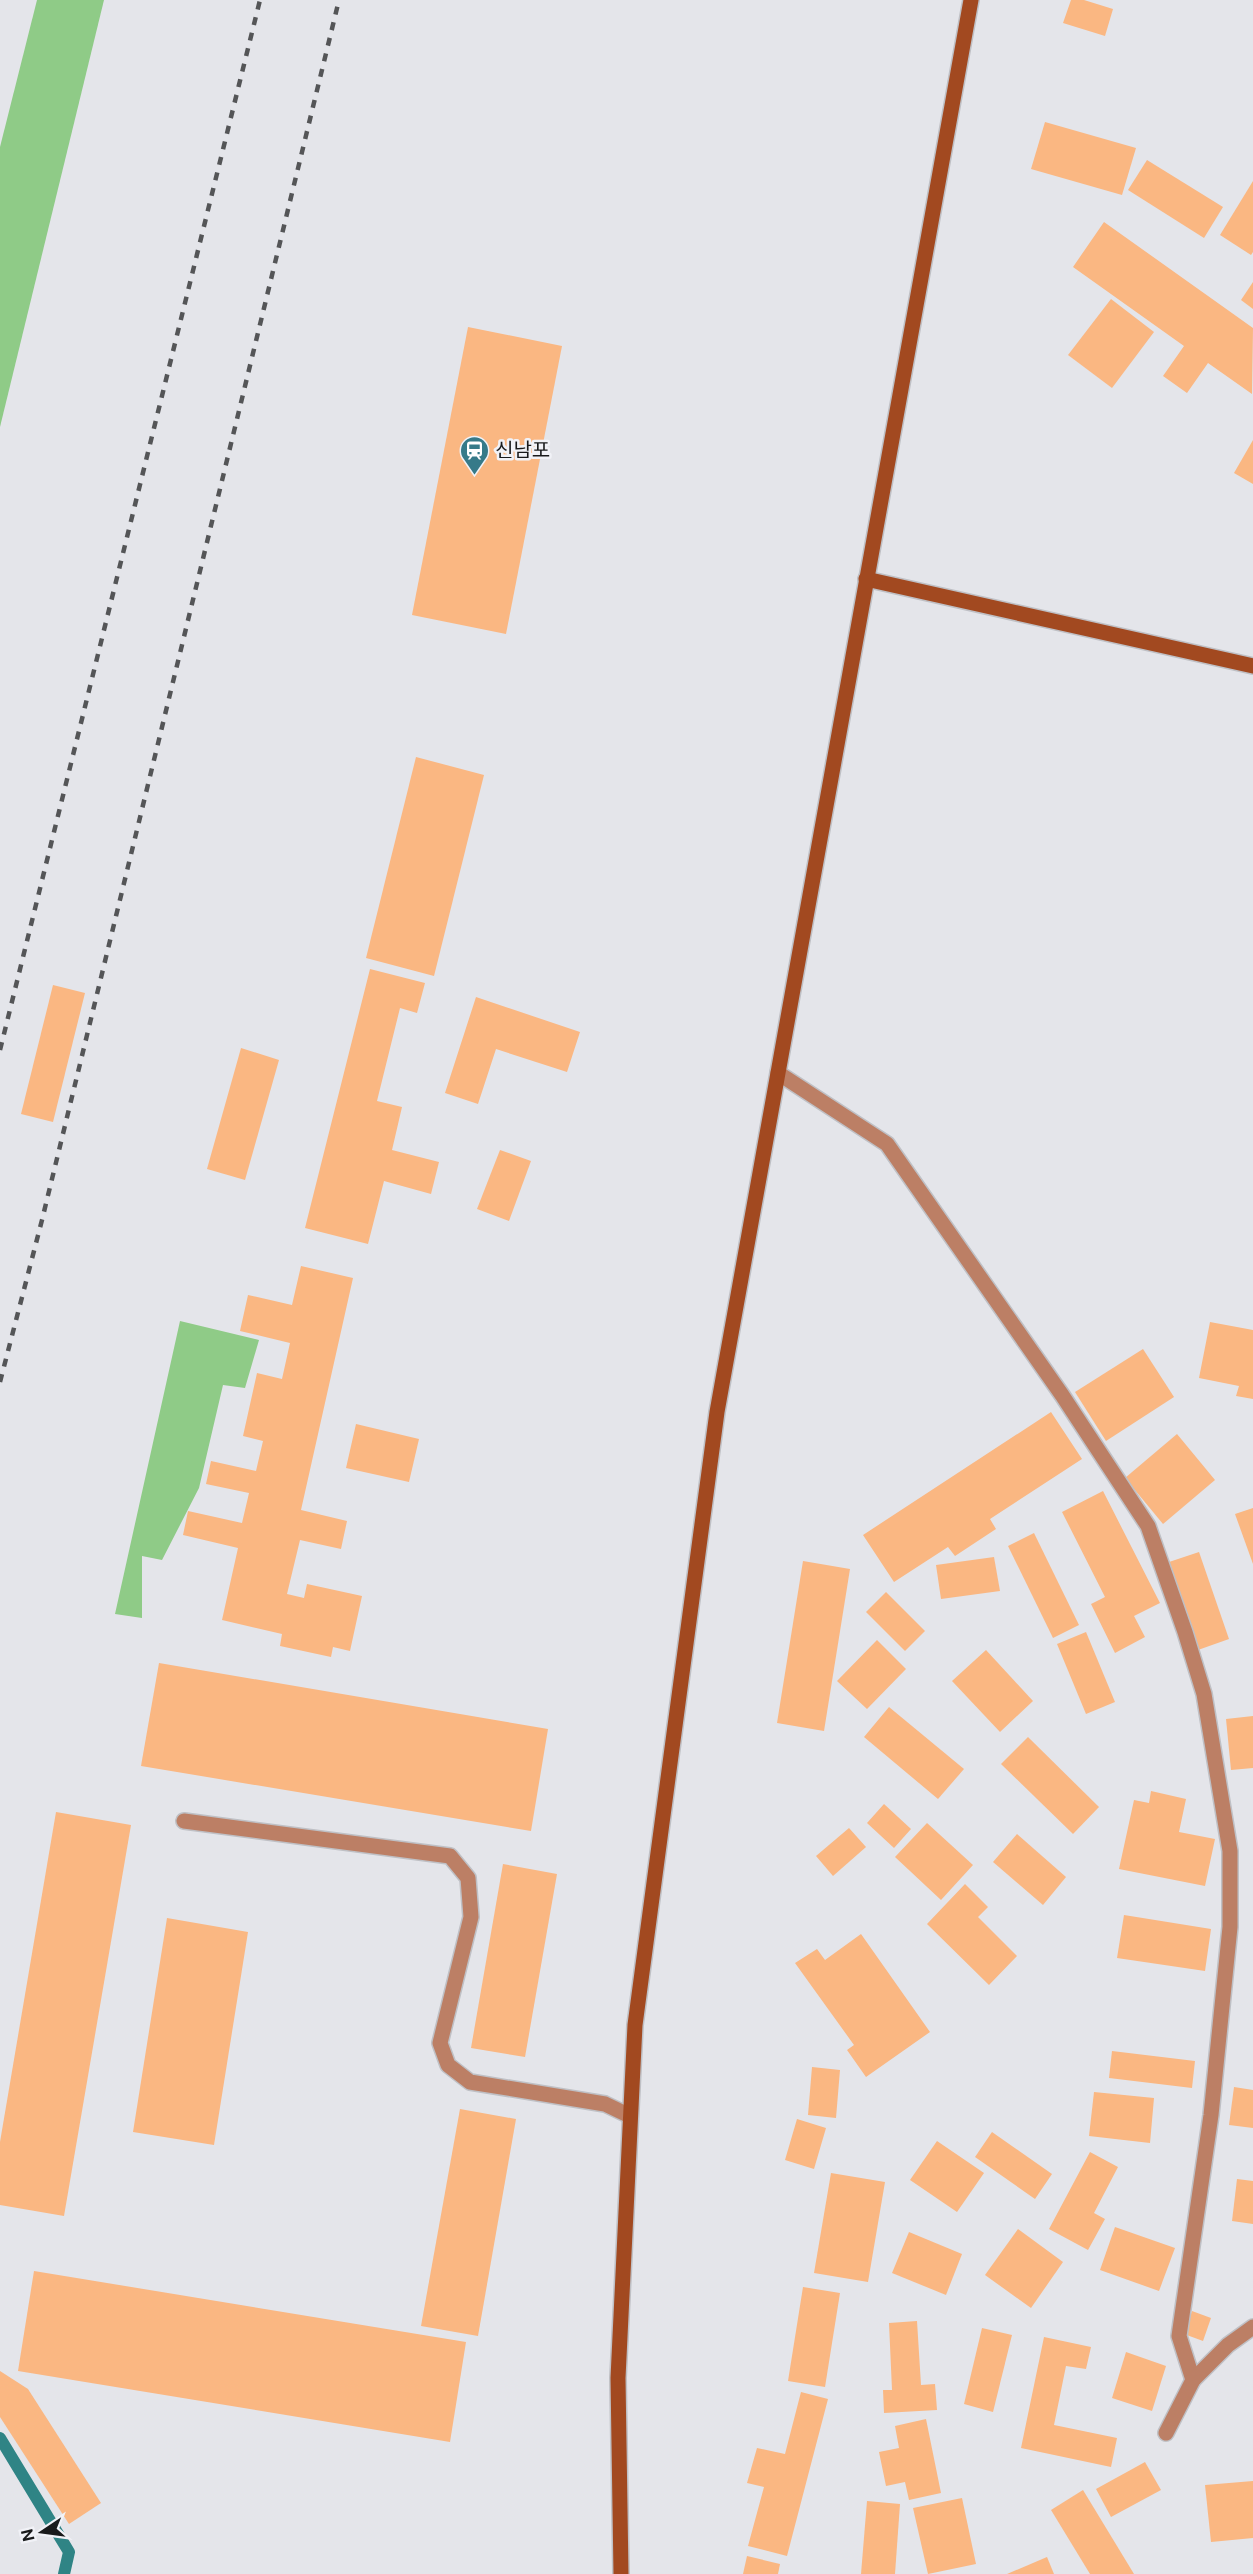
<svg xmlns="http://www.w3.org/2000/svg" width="1253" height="2574" font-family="'Public Sans','Noto Sans KR',sans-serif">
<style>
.green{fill:#8fcb87}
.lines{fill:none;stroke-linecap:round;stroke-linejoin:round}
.stream{stroke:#2f8485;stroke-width:12}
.building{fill:#fab782}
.lane-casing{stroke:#bfc0c5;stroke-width:18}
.street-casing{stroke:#bfc0c5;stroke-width:18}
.secondary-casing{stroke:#bfc0c5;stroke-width:18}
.lane{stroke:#bc7f65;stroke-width:15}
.street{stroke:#bc7f65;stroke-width:15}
.secondary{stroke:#a24920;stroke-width:15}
.rail{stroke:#545557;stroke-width:4.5;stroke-dasharray:8 8;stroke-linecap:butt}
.labels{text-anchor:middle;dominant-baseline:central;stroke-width:5;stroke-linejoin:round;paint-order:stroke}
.poi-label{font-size:20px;fill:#191a1b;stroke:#f1f2f7;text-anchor:start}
</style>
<rect width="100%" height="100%" fill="#e4e5ea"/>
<g class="green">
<path d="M37 0H104L0 427V147Z"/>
<path d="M180 1321 259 1340 245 1388 223 1385 199 1488 162 1560 142 1556V1618L115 1614Z"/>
</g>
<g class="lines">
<path class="stream" d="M0 2438 69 2552 64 2574"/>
</g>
<g class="building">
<path d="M1071 0H1084L1113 9 1105 36 1063 23Z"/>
<path d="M1045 122 1136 148 1122 195 1031 169Z"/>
<path d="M1147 160 1223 207 1204 238 1128 190Z"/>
<path d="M1253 181V252L1251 255 1220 235Z"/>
<path d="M1104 222 1253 328 1252 394 1208 363 1187 393 1163 376 1184 346 1073 267Z"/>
<path d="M1253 282V309L1241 300Z"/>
<path d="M1111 299 1154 332 1112 388 1068 355Z"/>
<path d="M468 327 562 346 506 634 412 615Z"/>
<path d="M1253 440V484L1234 473Z"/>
<path d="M416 757 484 775 434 976 366 958Z"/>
<path d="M370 969 425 983 417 1013 400 1008 377 1101 402 1107 392 1150 439 1162 431 1194 384 1181 368 1244 305 1228Z"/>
<path d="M53 985 85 993 53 1122 21 1114Z"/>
<path d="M476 997 580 1032 567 1072 496 1049 478 1104 445 1093Z"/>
<path d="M241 1048 279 1060 245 1180 207 1169Z"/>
<path d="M500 1150 531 1161 509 1221 477 1209Z"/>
<path d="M301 1266 353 1278 301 1510 347 1521 341 1549 300 1540 287 1594 304 1598 307 1584 362 1596 350 1651 333 1647 331 1657 280 1646 282 1634 222 1620 238 1548 183 1535 188 1511 242 1523 249 1493 206 1484 211 1461 256 1471 263 1441 243 1436 257 1373 282 1379 290 1343 240 1331 248 1295 292 1305Z"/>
<path d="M1210 1322 1253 1330V1399L1236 1396 1239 1386 1199 1378Z"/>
<path d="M1143 1349 1174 1397 1106 1441 1075 1392Z"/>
<path d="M1051 1412 1082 1459 990 1519 996 1529 955 1556 948 1547 894 1582 863 1535Z"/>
<path d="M356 1424 419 1439 409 1482 346 1468Z"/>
<path d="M1177 1434 1215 1480 1163 1524 1125 1478Z"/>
<path d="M1103 1491 1160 1603 1134 1616 1145 1637 1115 1653 1091 1604 1105 1597 1062 1512Z"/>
<path d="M1253 1508V1564L1235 1514Z"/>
<path d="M1034 1533 1079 1625 1053 1638 1008 1546Z"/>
<path d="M1199 1552 1229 1639 1198 1650 1169 1562Z"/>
<path d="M994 1557 1000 1591 941 1599 936 1565Z"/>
<path d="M803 1561 850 1569 824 1731 777 1723Z"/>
<path d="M886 1592 925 1631 905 1651 866 1612Z"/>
<path d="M1086 1632 1115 1702 1086 1714 1057 1644Z"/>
<path d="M877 1640 906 1669 867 1709 837 1681Z"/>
<path d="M986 1650 1033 1701 1000 1732 952 1681Z"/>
<path d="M159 1663 548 1729 531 1831 141 1766Z"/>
<path d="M889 1707 964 1769 938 1799 864 1737Z"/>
<path d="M1253 1716V1768L1231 1770 1226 1719Z"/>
<path d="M1028 1737 1099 1807 1073 1834 1001 1764Z"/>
<path d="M1151 1791 1186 1799 1179 1832 1215 1839 1205 1886 1119 1869 1134 1800 1149 1803Z"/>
<path d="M884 1804 911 1829 894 1848 867 1823Z"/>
<path d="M56 1812 131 1825 64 2216 0 2205V2142Z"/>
<path d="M927 1823 973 1865 941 1900 895 1857Z"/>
<path d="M849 1828 866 1847 833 1876 816 1856Z"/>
<path d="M1017 1834 1066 1877 1043 1905 993 1862Z"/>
<path d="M503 1864 557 1874 525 2057 471 2048Z"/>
<path d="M965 1884 988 1907 978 1917 1017 1956 989 1985 927 1924Z"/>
<path d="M1124 1915 1211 1929 1205 1971 1117 1958Z"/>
<path d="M167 1918 248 1932 214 2145 133 2132Z"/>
<path d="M861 1934 930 2032 866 2077 847 2050 854 2045 795 1963 817 1949 825 1960Z"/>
<path d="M1112 2051 1195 2061 1192 2088 1109 2078Z"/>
<path d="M812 2067 840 2070 836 2118 808 2115Z"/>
<path d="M1234 2087 1253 2090V2128L1229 2125Z"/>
<path d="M1094 2092 1154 2098 1150 2143 1089 2136Z"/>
<path d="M460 2109 516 2119 478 2336 421 2326Z"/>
<path d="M797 2119 826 2128 814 2169 785 2160Z"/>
<path d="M992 2132 1052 2174 1035 2199 975 2157Z"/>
<path d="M937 2141 984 2173 957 2212 910 2180Z"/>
<path d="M1090 2152 1118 2167 1094 2213 1105 2219 1088 2250 1049 2229Z"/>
<path d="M831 2173 885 2182 868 2282 814 2273Z"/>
<path d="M1237 2179 1253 2181V2224L1232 2221Z"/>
<path d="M1115 2227 1175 2248 1159 2291 1100 2270Z"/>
<path d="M1018 2229 1063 2262 1031 2308 985 2275Z"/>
<path d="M909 2232 962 2254 946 2295 892 2273Z"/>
<path d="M34 2271 466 2342 450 2442 18 2371Z"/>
<path d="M803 2287 840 2293 825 2387 788 2381Z"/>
<path d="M1192 2311 1211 2318 1203 2341 1184 2334Z"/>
<path d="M917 2321 921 2385 935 2384 937 2410 884 2413 883 2390H892L889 2323Z"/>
<path d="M982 2328 1012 2335 993 2412 964 2404Z"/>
<path d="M1044 2337 1091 2347 1086 2369 1066 2366 1054 2425 1117 2438 1111 2467 1021 2448Z"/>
<path d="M1126 2352 1166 2366 1152 2411 1112 2398Z"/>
<path d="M0 2371 28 2389 101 2503 69 2524 0 2417Z"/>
<path d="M801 2392 828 2399 787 2556 748 2546 764 2487 747 2483 757 2448 785 2454Z"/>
<path d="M926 2419 941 2493 909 2500 905 2482 886 2486 879 2452 899 2448 895 2426Z"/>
<path d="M1145 2462 1161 2490 1111 2517 1096 2489Z"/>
<path d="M1253 2481V2538L1211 2542 1205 2485Z"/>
<path d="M1083 2490 1134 2574H1090L1051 2510Z"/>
<path d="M962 2498 976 2564 928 2574 913 2508Z"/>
<path d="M867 2501 900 2504 895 2574H861Z"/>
<path d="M747 2556 780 2564 778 2574H743Z"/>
<path d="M1047 2557 1054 2574H1007Z"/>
</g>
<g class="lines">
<defs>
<path id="lane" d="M184 1821 450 1856 468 1878 471 1917 440 2043 448 2065 470 2082 605 2104 630 2116"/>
<g id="street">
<path d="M778 1073 887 1144 1062 1395 1148 1526 1185 1632 1204 1694 1230 1851V1927L1211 2115 1179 2336 1193 2380"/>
<path d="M1166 2433 1193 2380 1228 2345 1253 2327"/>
</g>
<g id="secondary">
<path d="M866 579 1253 666"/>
<path d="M621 2574 618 2378 635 2025 717 1412 971 0"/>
</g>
</defs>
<use href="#lane" class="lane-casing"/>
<use href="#street" class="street-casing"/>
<use href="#secondary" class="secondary-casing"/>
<use href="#lane" class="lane"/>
<use href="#street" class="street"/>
<use href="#secondary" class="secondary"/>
<g class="rail">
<path d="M0 1050 260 0"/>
<path d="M0 1382 42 1220 339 0"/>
</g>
</g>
<defs>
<symbol id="station-pin" viewBox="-11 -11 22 30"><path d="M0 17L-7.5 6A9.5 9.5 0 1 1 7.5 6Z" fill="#367a89" stroke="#f1f2f7"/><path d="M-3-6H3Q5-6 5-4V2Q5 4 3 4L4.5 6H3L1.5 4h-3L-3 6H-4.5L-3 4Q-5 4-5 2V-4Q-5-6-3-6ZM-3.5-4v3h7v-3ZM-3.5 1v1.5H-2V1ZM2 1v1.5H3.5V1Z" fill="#fff"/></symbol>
</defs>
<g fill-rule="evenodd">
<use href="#station-pin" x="458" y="434" width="33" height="45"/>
</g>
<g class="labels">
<g class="poi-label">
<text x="495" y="450">신남포</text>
</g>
</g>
<g transform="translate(42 2532) rotate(257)" stroke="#f1f2f7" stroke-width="4.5" paint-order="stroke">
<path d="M0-4.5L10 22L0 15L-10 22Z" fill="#191a1b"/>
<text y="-9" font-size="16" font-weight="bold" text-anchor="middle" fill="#191a1b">N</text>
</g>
</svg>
